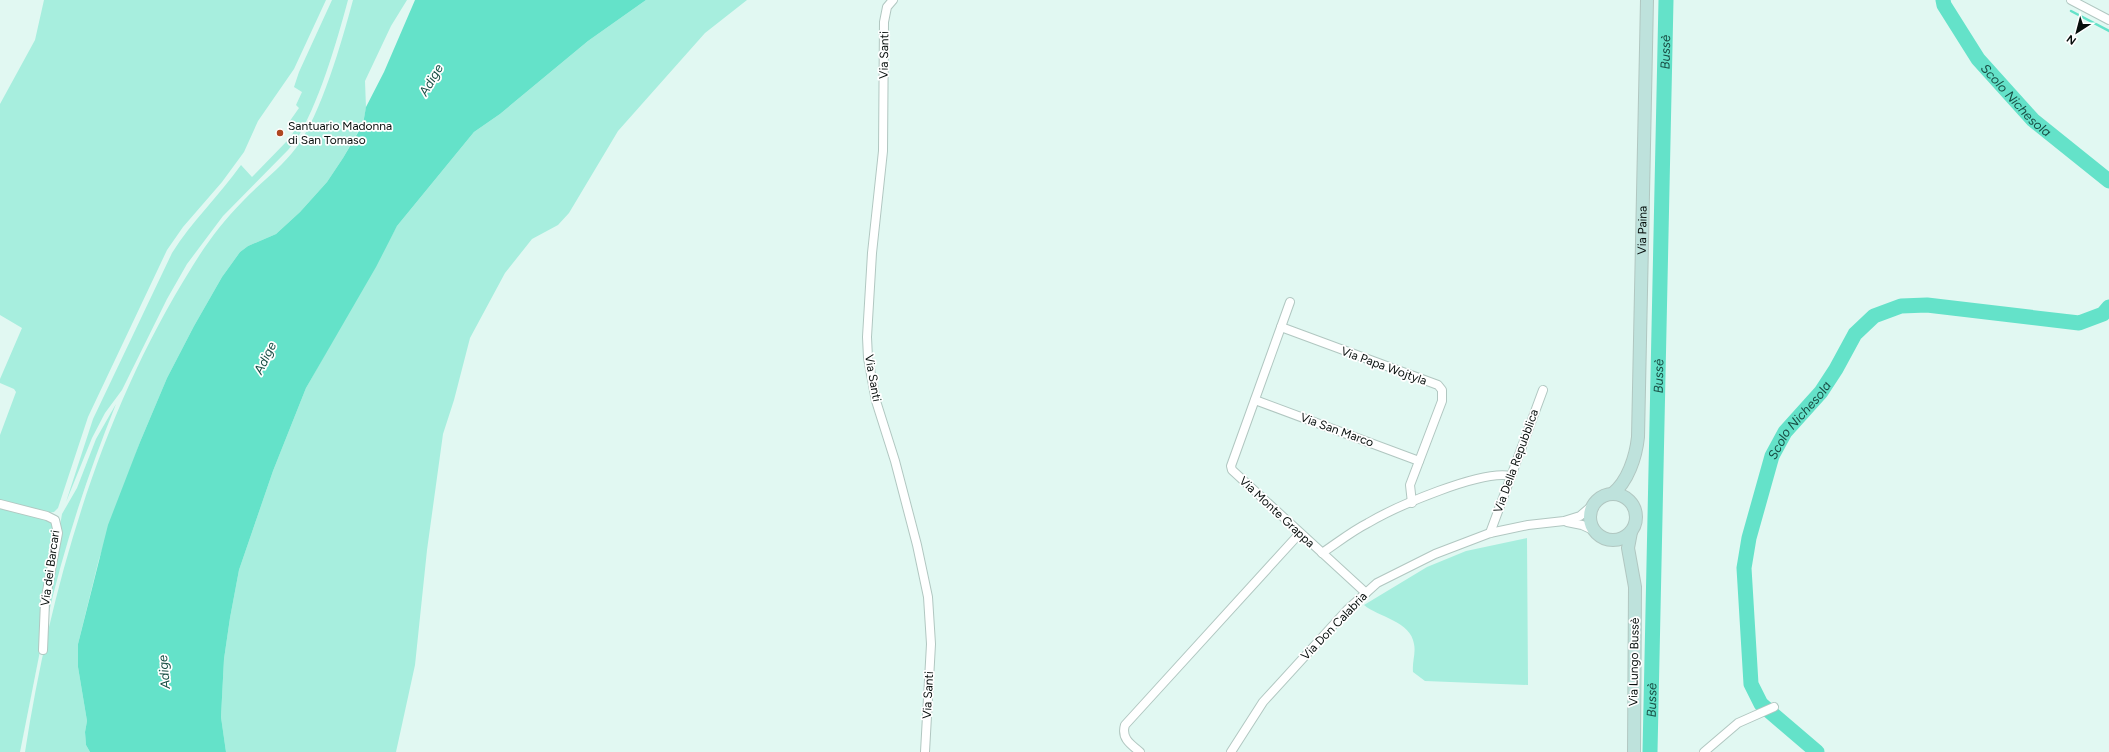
<svg xmlns="http://www.w3.org/2000/svg" width="2109" height="752" font-family="Figtree,sans-serif">
<style>
.green{fill:#a7eede}
.water{fill:#64e2c9}
.lines{fill:none;stroke-linecap:round;stroke-linejoin:round}
.stream{stroke:#64e2c9;stroke-width:2.5}
.river{stroke:#64e2c9;stroke-width:15}
.minor-casing{stroke:#b1c7c1;stroke-width:10}
.secondary-casing{stroke:#b1c7c1;stroke-width:14}
.minor{stroke:#fff;stroke-width:8}
.secondary{stroke:#bee2dc;stroke-width:12}
.poi-dot{fill:#ae4721;stroke:#fff;stroke-width:1.5}
.labels{text-anchor:middle;dominant-baseline:central;stroke-width:3.5;stroke-linejoin:round;paint-order:stroke}
.street-label{font-size:12px;fill:#070e0c;stroke:#fff}
.poi-label{font-size:12px;fill:#070e0c;stroke:#fff;text-anchor:start}
.water-label{font-size:13px;font-style:italic;fill:#184e44;stroke:#fff}
</style>
<rect width="100%" height="100%" fill="#e1f8f2"/>
<g class="green">
<path d="M44 0H326L294 69 258 121 244 152 222 182 183 227 167 250 88 417 58 508 54 512 46 513 0 502V435L16 392 14 389 0 383V379L22 328 0 315V104L35 40Z"/>
<path d="M332 0H348C336 44 319 104 295 142L290 138 294 131 287 125 299 108 296 105 302 92 294 87 299 72Z"/>
<path d="M353 0H407L391 26 365 81 366 108 363 123 343 158 327 182 300 212 276 234 248 246 240 252 222 277 194 326 167 378 140 442 99 559 78 644V667L87 721 85 732 86 745 90 752H25C51 585 101 412 192 267 206 244 223 221 243 201 260 183 281 168 296 148 321 115 342 41 353 0Z"/>
<path d="M646 0H747L705 33 618 131 569 213 558 225 532 239 505 273 470 338 454 400 443 434 427 550 415 665 396 752H226L221 717 224 659 230 618 239 570 273 471 306 388 397 226 474 132 500 114 588 41Z"/>
<path d="M287 141 292 145 288 150 223 216 187 264 167 299 122 390 105 413 92 438 66 502 93 419 172 253C192 221 219 196 241 165L252 177Z"/>
<path d="M116 404C87 476 63 549 46 625L47 602 62 514 77 488 96 439Z"/>
<path d="M0 506 45 519 52 523 55 529 41 646 20 752H0Z"/>
<path d="M1527 538 1528 685 1425 681 1413 672C1412 662 1416 653 1414 644 1411 621 1378 617 1364 605L1427 567 1466 551Z"/>
</g>
<path class="water" d="M415 0H646L588 41 500 114 474 132 397 226 376 267 306 388 273 471 239 570 230 618 224 659 221 717 226 752H90L86 745 85 732 87 721 78 667V644L108 525 140 442 167 378 194 326 222 277 240 252 248 246 276 234 300 212 327 182 343 158 363 124 366 107 384 72Z"/>
<g class="lines">
<path class="stream" d="M2071 11 2109 31"/>
<g class="river">
<path id="s1" d="M1943 0 1944 5 1978 59 2033 120 2109 181"/>
<path id="s2" d="M1650 752 1666 0"/>
<path id="s3" d="M1817 752 1761 704 1751 684 1744 568 1749 538 1772 456 1785 432 1821 392 1836 369 1855 334 1874 316 1901 306 1927 305 2079 323 2103 314 2109 307"/>
</g>
<defs>
<g id="minor">
<path d="M893 0 887 7 884 22 883 151 872 253 867 337 868 358 876 401 895 461 917 545 928 597 931 644 925 752"/>
<path d="M2071 0 2109 20"/>
<path d="M1290 302 1231 466 1232 470 1366 593"/>
<path d="M1281 327 1438 385 1442 390V401L1410 485 1412 503"/>
<path d="M1255 400 1419 461"/>
<path d="M0 504 47 516 55 520 58 533 45 602 43 650"/>
<path d="M1567 522 1582 525 1595 531"/>
<path d="M1490 533 1543 390"/>
<path d="M1322 553C1337 543 1352 531 1368 523 1395 507 1482 469 1511 476"/>
<path d="M1140 752C1130 744 1121 738 1125 725L1300 533"/>
<path d="M1231 752 1263 702 1347 610 1377 583 1435 554 1490 533 1528 525 1564 521 1580 516 1594 504"/>
<path d="M1704 752 1738 723 1774 707"/>
</g>
<g id="secondary">
<circle cx="1613" cy="517" r="23"/>
<path id="s4" d="M1612 494C1628 482 1636 456 1638 437L1647 0"/>
<path d="M1631 532 1628 548 1635 587 1634 752"/>
</g>
</defs>
<use href="#minor" class="minor-casing"/>
<use href="#secondary" class="secondary-casing"/>
<use href="#minor" class="minor"/>
<use href="#secondary" class="secondary"/>
</g>
<circle class="poi-dot" cx="280" cy="133" r="4"/>
<g class="labels">
<g class="street-label">
<text transform="translate(884 55) rotate(-89)">Via Santi</text>
<text stroke="none"><textPath href="#s4" startOffset="271">Via Paina</textPath></text>
<text transform="translate(1384 366) rotate(20)">Via Papa Wojtyla</text>
<text transform="translate(873 378) rotate(80)">Via Santi</text>
<text transform="translate(1337 430) rotate(20)">Via San Marco</text>
<text transform="translate(1516 461) rotate(-70)">Via Della Repubblica</text>
<text transform="translate(1277 512) rotate(43)">Via Monte Grappa</text>
<text transform="translate(50 568) rotate(-82)">Via dei Barcari</text>
<text transform="translate(1334 626) rotate(-46)">Via Don Calabria</text>
<text transform="translate(1634 662) rotate(-89)">Via Lungo Bussè</text>
<text transform="translate(928 695) rotate(-87)">Via Santi</text>
</g>
<g class="poi-label">
<text x="288" y="126">Santuario Madonna<tspan x="288" dy="14">di San Tomaso</tspan></text>
</g>
<g class="water-label">
<text stroke="none"><textPath href="#s2" startOffset="700">Bussè</textPath></text>
<text transform="translate(431 80) rotate(-60)">Adige</text>
<text stroke="none"><textPath href="#s1" startOffset="125">Scolo Nichesola</textPath></text>
<text transform="translate(265 358) rotate(-64)">Adige</text>
<text stroke="none"><textPath href="#s2" startOffset="376">Bussè</textPath></text>
<text stroke="none"><textPath href="#s3" startOffset="373">Scolo Nichesola</textPath></text>
<text transform="translate(164 672) rotate(-95)">Adige</text>
<text stroke="none"><textPath href="#s2" startOffset="52">Bussè</textPath></text>
</g>
</g>
<g transform="translate(2077 32) rotate(216)" stroke="#ffffff" stroke-width="3" paint-order="stroke">
<path d="M0-3L7 15L0 10L-7 15Z" fill="#070e0c"/>
<text y="-6" font-size="11" font-weight="bold" text-anchor="middle" fill="#070e0c">N</text>
</g>
</svg>
